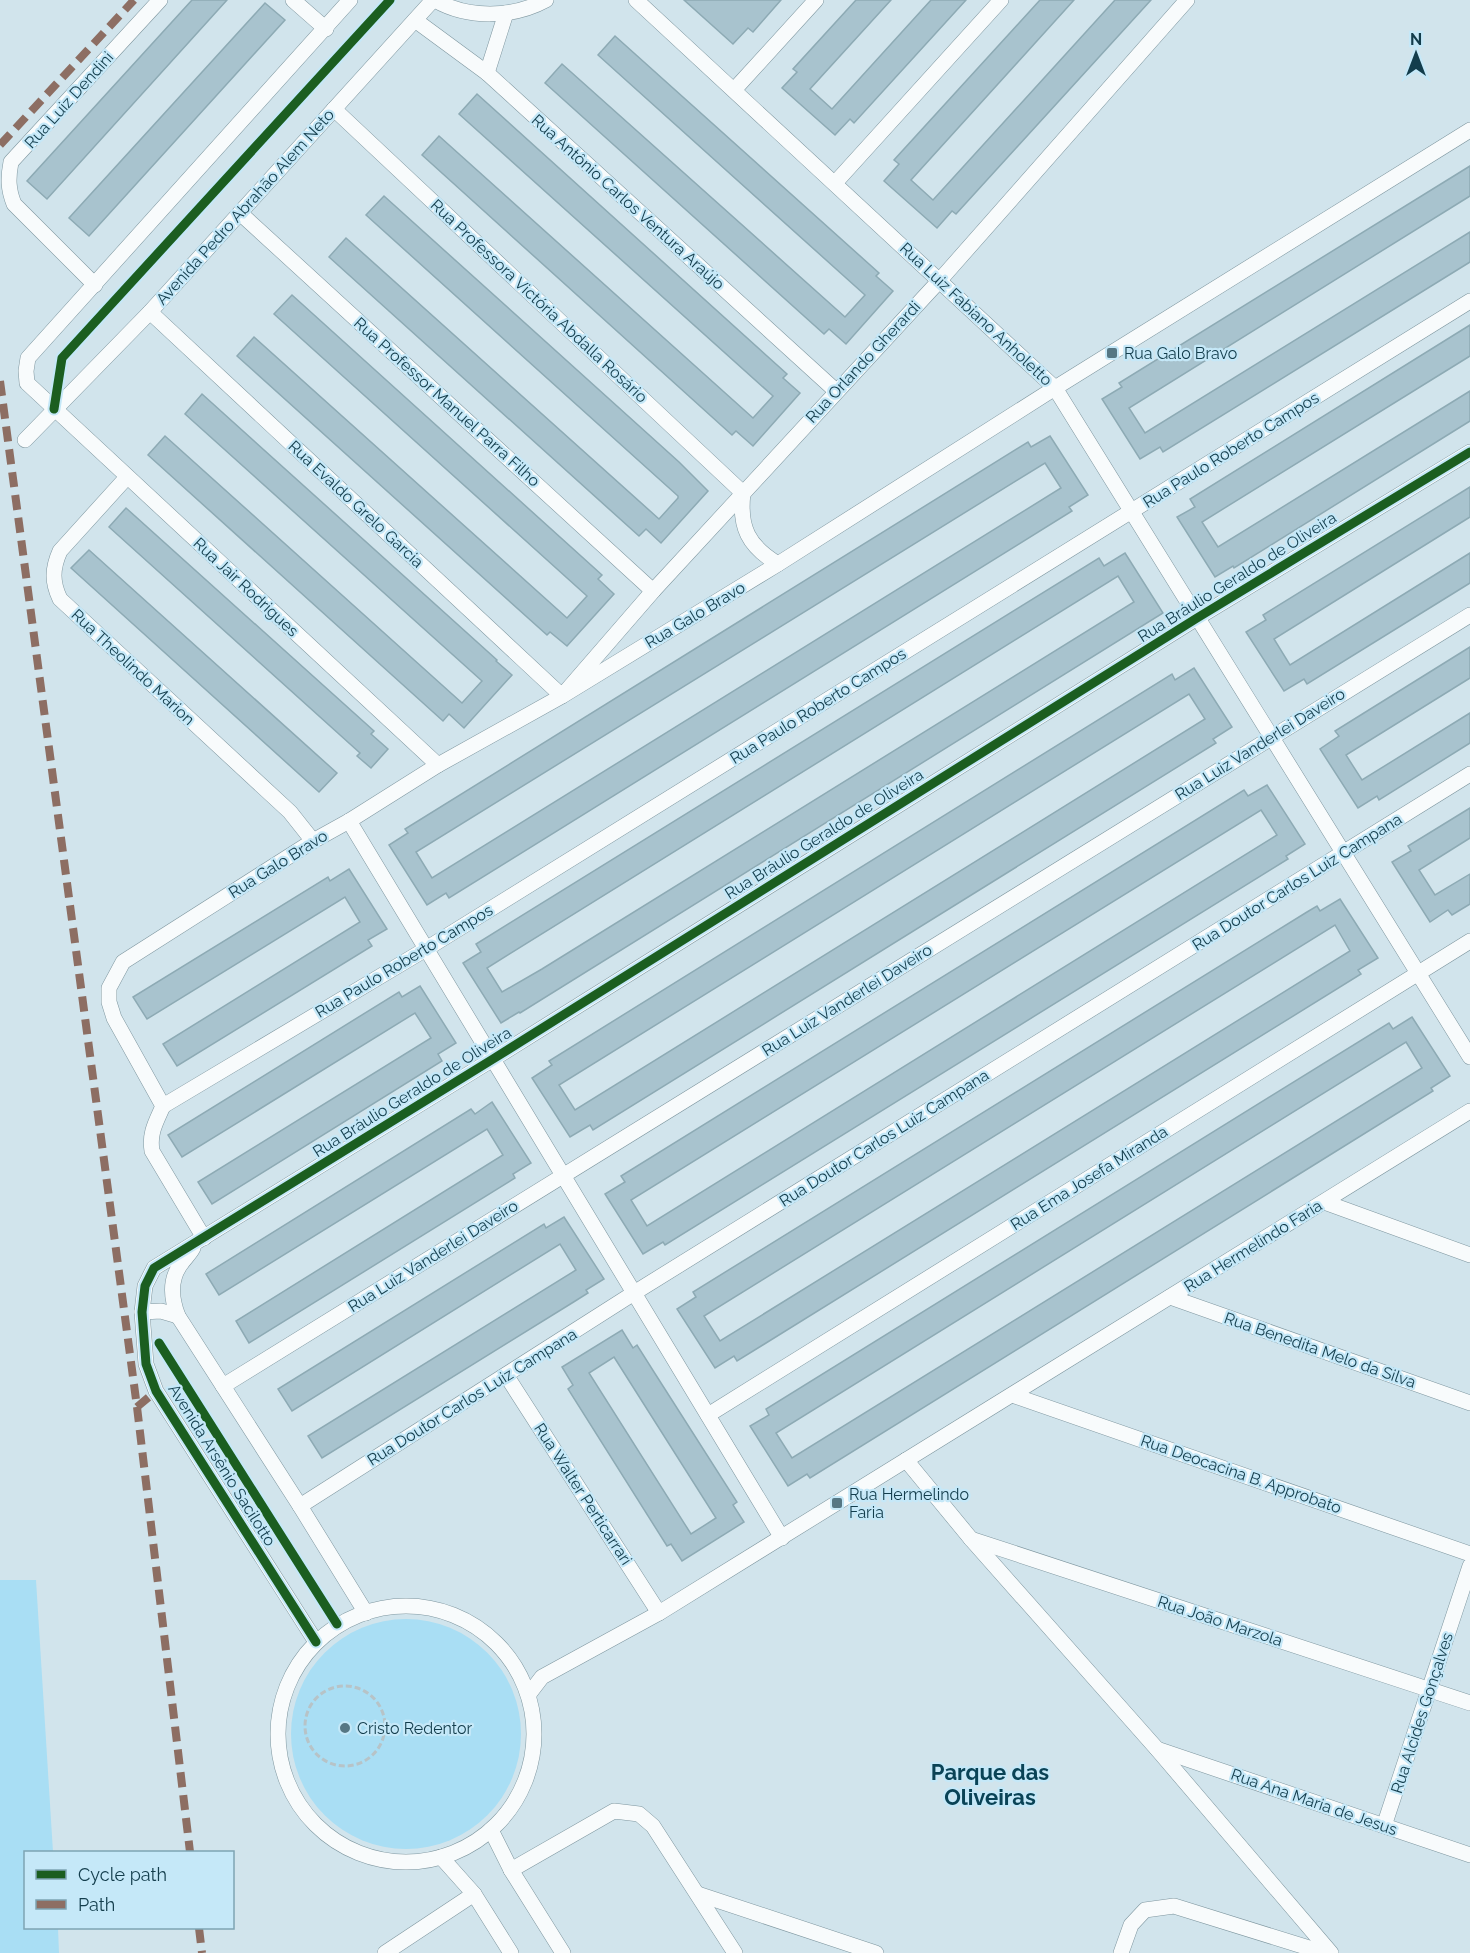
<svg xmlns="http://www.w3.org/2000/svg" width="1470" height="1953" font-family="Raleway,sans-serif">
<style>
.green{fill:#a9def4}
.building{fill:#a8c3ce;stroke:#8daab4;stroke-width:1.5;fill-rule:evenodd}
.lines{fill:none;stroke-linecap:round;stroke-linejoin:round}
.street-casing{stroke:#7e969f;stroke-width:16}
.path{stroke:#b7c3c7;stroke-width:3;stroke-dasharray:6 3;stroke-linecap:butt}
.street{stroke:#f8fbfc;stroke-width:15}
.quiet{stroke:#8d6e63;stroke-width:8;stroke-dasharray:15 8;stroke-linecap:butt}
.cycleway-casing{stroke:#c5e8f8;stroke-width:13}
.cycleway{stroke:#1b5e20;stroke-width:9}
.poi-dot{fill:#567784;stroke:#c5e8f8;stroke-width:2}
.labels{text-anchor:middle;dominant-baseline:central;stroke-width:4.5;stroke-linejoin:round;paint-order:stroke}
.street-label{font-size:16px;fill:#133d4c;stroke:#c5e8f8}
.poi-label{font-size:16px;fill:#133d4c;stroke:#c5e8f8;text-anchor:start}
.district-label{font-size:22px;font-weight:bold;fill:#0a4356;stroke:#c5e8f8}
</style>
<rect width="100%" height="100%" fill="#d1e4ec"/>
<g class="green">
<path d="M0 1580H36L53 1852H26V1928H58L59 1953H0Z"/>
<circle cx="406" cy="1734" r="115"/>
</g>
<g class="building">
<path d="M192 0H227L47 199 27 181Z"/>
<path d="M684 0H781L753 32 748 28 733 44Z"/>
<path d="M856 0H891L810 89 832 109 931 0H966L854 123 850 119 835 135 782 88 797 72 793 69Z"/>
<path d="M1040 0H1074L911 180 933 200 1115 0H1151L956 214 952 211 937 228 884 181 899 164 894 160Z"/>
<path d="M265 3 285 20 89 236 69 218Z"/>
<path d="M615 36 879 273 876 276 893 291 846 344 829 329 824 334 545 83 562 64 845 317 865 295 598 55Z"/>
<path d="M477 94 787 374 783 378 800 393 753 446 736 431 732 435 422 155 439 136 753 418 773 396 459 114Z"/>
<path d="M1470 166V196L1129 408 1145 433 1470 232V262L1163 452 1160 447 1140 459 1102 399 1122 387 1119 383Z"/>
<path d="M384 196 679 462 708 491 661 543 646 529 639 536 329 257 346 238 659 519 678 498V496L366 215Z"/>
<path d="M292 295 602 575 598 579 614 594 567 646 550 632 547 635 237 356 254 337 567 618 587 596 274 314Z"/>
<path d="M1470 325V356L1202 522 1218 547 1470 391V421L1234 568 1233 566 1215 577 1177 517 1195 507 1190 499Z"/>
<path d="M202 394 497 660 496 661 512 675 464 728 449 714 443 721 148 455 165 436 462 703 481 682 482 681 185 414Z"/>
<path d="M1050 436 1088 495 1069 507 1072 511 449 898 446 893 427 905 389 845 408 833 405 829 1028 442 1031 447ZM1045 463 1061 488 432 878 416 852Z"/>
<path d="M1470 487V517L1274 639 1290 665 1470 553V583L1307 684 1304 679 1284 691 1246 632 1266 620 1263 615Z"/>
<path d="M126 508 374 731 371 734 388 749 371 768 357 756 360 753 109 527Z"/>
<path d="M89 550 337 773 319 792 71 568Z"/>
<path d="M1125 553 1163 613 520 1013 519 1012 501 1023 463 963 481 952 476 944 1099 558 1104 566ZM1118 576 1134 602 542 969 502 992 487 968Z"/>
<path d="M1470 647V678L1346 755 1362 780 1470 713V743L1379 800 1377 796 1358 808 1320 749 1339 736 1335 731Z"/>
<path d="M1194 668 1232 727 1213 739 1216 743 593 1130 590 1125 570 1137 532 1078 552 1065 549 1061 1172 674 1175 680ZM1189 694 1205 719 575 1110 559 1085Z"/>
<path d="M1267 785 1305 844 1286 856 1288 859 665 1245 663 1242 643 1254 605 1194 625 1182 621 1176 1244 790 1248 796ZM1261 810 1277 835 647 1226 631 1200Z"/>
<path d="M1470 808V838L1419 870 1435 895 1470 874V904L1452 915 1448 910 1430 922 1392 862 1411 851 1408 846Z"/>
<path d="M349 869 387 929 368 940 372 946 177 1066 163 1044 360 922 345 897 147 1019 133 997 328 877 330 881Z"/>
<path d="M1340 899 1378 958 1358 970 1361 974 737 1361 734 1356 715 1368 677 1309 696 1297 693 1292 1307 912 1317 906 1320 911ZM1335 925 1350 951 720 1341 704 1316Z"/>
<path d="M420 986 456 1043 438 1054 442 1061 212 1204 198 1182 431 1038 415 1013 182 1157 168 1135 399 992 402 997Z"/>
<path d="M1412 1017 1450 1076 1431 1088 1433 1091 810 1478 807 1474 788 1486 750 1426 769 1415 766 1409 1389 1023 1393 1029ZM1406 1042 1422 1068 792 1458 776 1433Z"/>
<path d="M492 1102 531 1163 513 1174 515 1178 249 1343 236 1321 503 1155 487 1129 219 1295 206 1274 471 1109 475 1114Z"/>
<path d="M564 1217 604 1279 586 1290 588 1293 572 1303 322 1458 308 1436 576 1270 560 1244 292 1411 278 1389 544 1224 546 1228Z"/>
<path d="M622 1330 633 1348 637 1345 654 1372 737 1502 733 1505 744 1522 682 1561 671 1544 667 1546 568 1389 573 1385 562 1367ZM614 1357 716 1518 691 1534 589 1373Z"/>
</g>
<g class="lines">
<defs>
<g id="street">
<path d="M293 0 326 29"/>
<path d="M350 0 28 358 26 371 27 383 438 765"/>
<path d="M435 0C468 19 513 18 546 0"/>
<path d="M636 0 1055 388 1470 1057"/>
<path d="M415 20 487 73 836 391"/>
<path d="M487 73 506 13"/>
<path d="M734 90 816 0"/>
<path d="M334 109 743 493C739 527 748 546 778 564"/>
<path d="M835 183 1001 0"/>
<path d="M240 213 653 591"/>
<path d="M95 285 14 204C8 189 8 178 11 162L160 0"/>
<path d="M150 312 562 696 653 591 940 280 1187 0"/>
<path d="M25 440 150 312 433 0"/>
<path d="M127 477 60 551C52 569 52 582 60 599L290 812 313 841"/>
<path d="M349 821 782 1538"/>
<path d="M163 1106 426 949 1470 301"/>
<path d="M1324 1202 1470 1255"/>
<path d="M204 1238 152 1151C149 1133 156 1122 163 1106L114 1018 109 1002V988L123 962 313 841 349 821 438 765 562 696 778 564 1055 388 1470 130"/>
<path d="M193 1248C190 1254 185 1258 181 1264 169 1280 171 1298 178 1316L300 1506 366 1613"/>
<path d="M1170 1297 1470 1403"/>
<path d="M142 1312 161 1311 178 1316"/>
<path d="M506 1375 659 1613"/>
<path d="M223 1386 1470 615"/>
<path d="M1012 1395 1470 1554"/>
<path d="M708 1415 1470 941"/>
<path d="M906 1460 971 1539 1157 1749 1331 1953"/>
<path d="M300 1506 634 1293 1470 774"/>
<path d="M971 1539 1470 1703"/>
<circle cx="406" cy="1734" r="128"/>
<path d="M316 1642 156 1391 146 1364 142 1312 145 1286 154 1268 493 1059 1197 618 1470 452"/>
<path d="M529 1694 542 1677 659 1613 1470 1111"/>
<path d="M1157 1749 1470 1855"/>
<path d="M1384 1826 1470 1566"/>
<path d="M491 1830 511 1870 563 1953"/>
<path d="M441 1857 474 1894 511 1953"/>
<path d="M511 1870 614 1811 639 1814 653 1826 735 1953"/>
<path d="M698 1894 876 1953"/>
<path d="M385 1953 474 1894"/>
<path d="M1121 1953 1131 1925 1145 1910 1174 1906 1325 1953"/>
</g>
</defs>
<use href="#street" class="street-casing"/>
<circle class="path" cx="345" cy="1726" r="40"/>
<use href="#street" class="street"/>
<g class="quiet">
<path d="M0 145 134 0"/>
<path d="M0 381 137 1407 190 1852"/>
<path d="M137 1407 156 1391"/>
<path d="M199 1928 202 1953"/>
</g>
<defs>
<g id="cycleway">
<path d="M54 409 62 358 390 0"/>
<path d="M159 1343 337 1624"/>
<path d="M316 1642 156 1391 146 1364 142 1312 145 1286 154 1268 493 1059 1197 618 1470 452"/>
</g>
</defs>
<use href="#cycleway" class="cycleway-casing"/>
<use href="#cycleway" class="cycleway"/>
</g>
<g class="poi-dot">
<rect x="1106" y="347" width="12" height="12" rx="3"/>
<rect x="831" y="1497" width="12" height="12" rx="3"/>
<circle cx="345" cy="1728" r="6"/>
</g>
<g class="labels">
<g class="street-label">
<text transform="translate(69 100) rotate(-48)">Rua Luiz Dendini</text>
<text transform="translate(628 202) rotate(42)">Rua Antônio Carlos Ventura Araújo</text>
<text transform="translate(245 207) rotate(-48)">Avenida Pedro Abrahão Alem Neto</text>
<text transform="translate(539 301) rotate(43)">Rua Professora Victória Abdalla Rosário</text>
<text transform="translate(976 314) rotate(43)">Rua Luiz Fabiano Anholetto</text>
<text transform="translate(863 362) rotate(-47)">Rua Orlando Gherardi</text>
<text transform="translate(447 402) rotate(42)">Rua Professor Manuel Parra Filho</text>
<text transform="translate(1231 450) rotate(-32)">Rua Paulo Roberto Campos</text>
<text transform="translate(356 504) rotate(43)">Rua Evaldo Grelo Garcia</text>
<text transform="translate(1237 577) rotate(-32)">Rua Bráulio Geraldo de Oliveira</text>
<text transform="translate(246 587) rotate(43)">Rua Jair Rodrigues</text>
<text transform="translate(695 615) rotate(-31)">Rua Galo Bravo</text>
<text transform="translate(133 667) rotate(43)">Rua Theolindo Marion</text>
<text transform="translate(818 706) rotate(-32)">Rua Paulo Roberto Campos</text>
<text transform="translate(1260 744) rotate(-32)">Rua Luiz Vanderlei Daveiro</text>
<text transform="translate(824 834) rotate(-32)">Rua Bráulio Geraldo de Oliveira</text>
<text transform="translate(278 864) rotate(-32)">Rua Galo Bravo</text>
<text transform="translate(1297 882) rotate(-32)">Rua Doutor Carlos Luiz Campana</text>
<text transform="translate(404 961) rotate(-31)">Rua Paulo Roberto Campos</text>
<text transform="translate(847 1000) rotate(-32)">Rua Luiz Vanderlei Daveiro</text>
<text transform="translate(412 1092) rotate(-32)">Rua Bráulio Geraldo de Oliveira</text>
<text transform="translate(884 1138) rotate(-32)">Rua Doutor Carlos Luiz Campana</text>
<text transform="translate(1089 1178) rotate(-32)">Rua Ema Josefa Miranda</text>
<text transform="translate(1253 1246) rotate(-32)">Rua Hermelindo Faria</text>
<text transform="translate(433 1256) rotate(-32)">Rua Luiz Vanderlei Daveiro</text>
<text transform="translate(1320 1350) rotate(19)">Rua Benedita Melo da Silva</text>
<text transform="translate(472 1397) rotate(-32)">Rua Doutor Carlos Luiz Campana</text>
<text transform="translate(222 1465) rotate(58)">Avenida Arsênio Sacilotto</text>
<text transform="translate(1241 1474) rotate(19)">Rua Deocacina B. Approbato</text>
<text transform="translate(583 1494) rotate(57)">Rua Walter Perticarrari</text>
<text transform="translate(1220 1621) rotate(18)">Rua João Marzola</text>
<text transform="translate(1422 1713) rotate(-72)">Rua Alcides Gonçalves</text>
<text transform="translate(1314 1802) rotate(19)">Rua Ana Maria de Jesus</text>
</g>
<g class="poi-label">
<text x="1124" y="353">Rua Galo Bravo</text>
<text x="849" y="1494">Rua Hermelindo<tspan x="849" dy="18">Faria</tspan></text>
<text x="357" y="1728">Cristo Redentor</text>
</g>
<g class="district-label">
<text x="990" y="1772">Parque das<tspan x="990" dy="25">Oliveiras</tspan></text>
</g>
</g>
<rect x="24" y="1851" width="210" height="78" fill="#c5e8f8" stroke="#7ea4b3" stroke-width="1.5"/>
<rect x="36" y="1870" width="30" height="9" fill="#1b5e20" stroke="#7ea4b3" stroke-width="1.5"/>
<text x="78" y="1881" font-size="18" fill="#133d4c">Cycle path</text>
<rect x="36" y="1900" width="30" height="9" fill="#8d6e63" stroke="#7ea4b3" stroke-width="1.5"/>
<text x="78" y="1911" font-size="18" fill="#133d4c">Path</text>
<g transform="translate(1416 54)" stroke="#c5e8f8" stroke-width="4.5" paint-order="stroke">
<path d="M0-4.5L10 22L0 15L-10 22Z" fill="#133d4c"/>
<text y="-9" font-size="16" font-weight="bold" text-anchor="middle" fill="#133d4c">N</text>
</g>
</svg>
